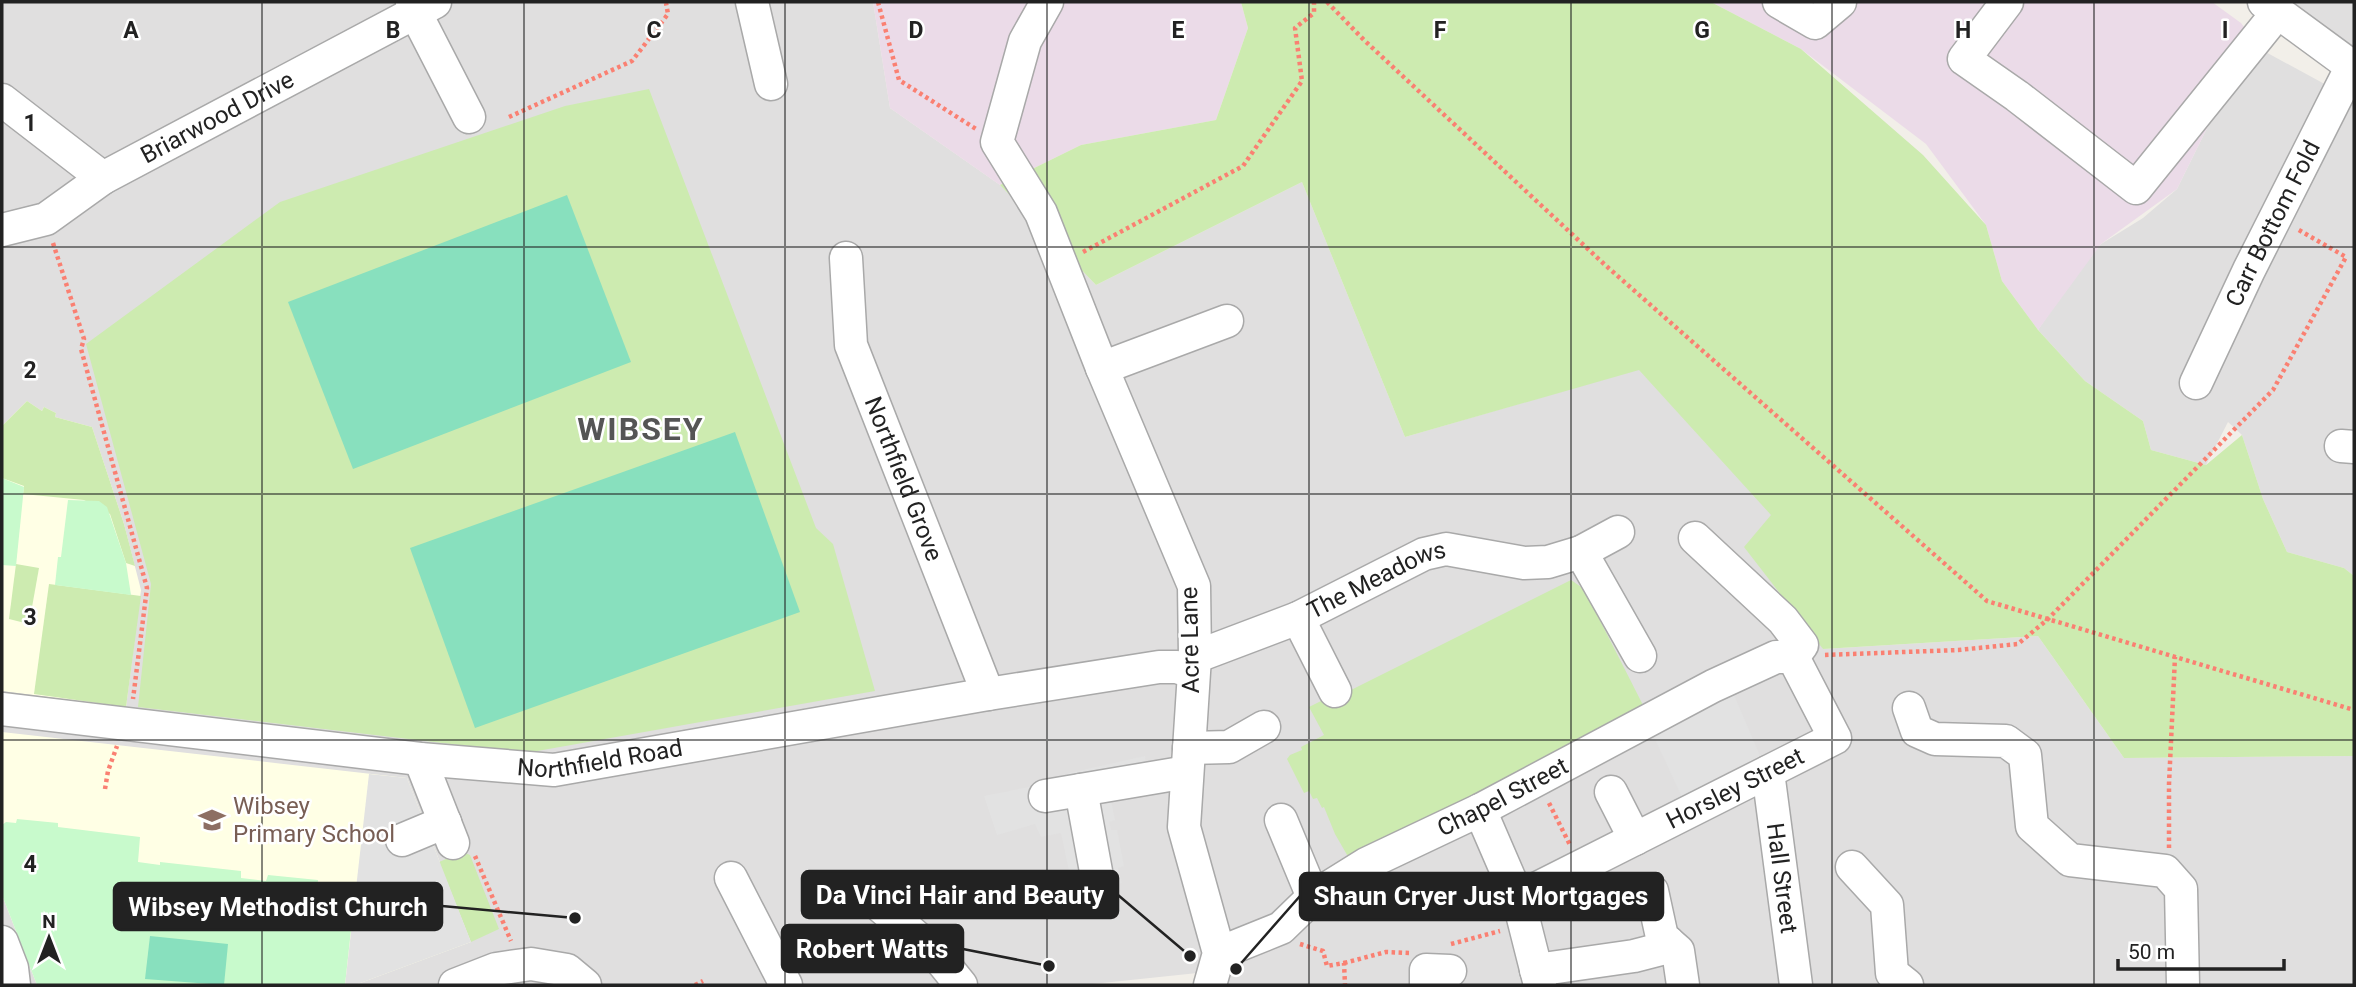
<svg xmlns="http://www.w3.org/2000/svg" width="2356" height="987" font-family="Roboto,sans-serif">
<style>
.residential{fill:#e0dfdf}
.industrial{fill:#ebdbe8}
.education{fill:#ffffe5}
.grass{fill:#cdebb0}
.park{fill:#c8facc}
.pitch{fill:#88e0be}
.parking{fill:#e2e2e2}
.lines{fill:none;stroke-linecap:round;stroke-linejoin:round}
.minor-casing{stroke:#a9a9a9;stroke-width:35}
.path{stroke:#fa8072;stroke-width:4.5;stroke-dasharray:3.5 3.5;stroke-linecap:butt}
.minor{stroke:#fff;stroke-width:32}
.grid{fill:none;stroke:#222;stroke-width:2;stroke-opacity:0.55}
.labels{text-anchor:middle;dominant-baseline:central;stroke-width:5;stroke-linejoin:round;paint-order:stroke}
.street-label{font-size:24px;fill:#222;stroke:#fff}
.education-label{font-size:24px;fill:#785e54;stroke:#fff;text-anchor:start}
.district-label{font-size:32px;font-weight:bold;letter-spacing:2px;fill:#555;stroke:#fff}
.grid-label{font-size:23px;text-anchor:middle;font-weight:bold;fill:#222;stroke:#fff;stroke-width:5;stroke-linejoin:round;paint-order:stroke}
.leader{fill:none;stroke:#222;stroke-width:2.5}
.callout-dot{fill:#222;stroke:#fff;stroke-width:2.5}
.callout{fill:#222;stroke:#222;stroke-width:2.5}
.callout-label{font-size:26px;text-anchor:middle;font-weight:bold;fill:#fff}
</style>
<rect width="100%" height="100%" fill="#f2efe9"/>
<g class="residential">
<path d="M2 2H873L890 108 1000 185 1096 285 1302 182 1405 437 1639 369 1772 515 1823 649 2038 636 2124 758 2354 756V985H1213L1207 972 1083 985H2Z"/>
<path d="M2275 2H2354V57Z"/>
<path d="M2262 50 2354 100V576L2344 568 2287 552 2263 499 2242 435 2228 422 2206 465 2151 450 2143 421 2085 381 2038 330 2067 287 2101 244 2143 218 2177 189 2213 116Z"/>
</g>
<g class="industrial">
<path d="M873 2H1241L1248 28 1216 120 1081 145 1000 185 890 108Z"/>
<path d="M1711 2H2212L2241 23 2262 50 2213 116 2177 189 2101 244 2038 330 2002 281 1986 225 1926 144 1801 49Z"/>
</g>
<g class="education">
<path d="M27 401 42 411 44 407 56 413 55 417 92 427 124 524 141 590 126 707 2 691V426Z"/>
<path d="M2 732 407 778 471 942 355 985H37L2 895Z"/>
</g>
<g class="grass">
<path d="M1241 2H1711L1801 49 1923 155 1986 225 2002 281 2038 330 2085 381 2143 421 2151 450 2206 465 2242 435 2263 499 2287 552 2344 568 2354 576V756L2124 758 2038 636 1823 649 1744 547 1771 515 1639 370 1405 437 1302 182 1096 285 1000 185 1081 145 1216 120 1248 28Z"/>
<path d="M649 89 816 528 833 544 875 691 526 753 138 707 151 584 86 344 280 202 565 106Z"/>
<path d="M27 401 42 411 44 407 56 413 55 417 92 427 124 524 135 566 126 563 110 514 84 500 23 494 24 486 2 478V426Z"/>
<path d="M16 564 39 568 29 624 9 619Z"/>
<path d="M1571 580 1584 589 1645 709 1350 860 1335 834 1324 807 1322 808 1317 798 1313 799 1309 791 1304 793 1287 759 1290 755 1302 750 1301 747 1324 735 1309 707 1343 690 1345 693Z"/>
<path d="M49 584 141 596 126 707 34 694Z"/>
<path d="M463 852 470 855 499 929 471 942 439 862Z"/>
</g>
<g class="park">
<path d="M2 478 24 487 16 566 2 565Z"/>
<path d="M68 500 99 501 107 507 126 563 131 595 55 585 58 557H61Z"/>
<path d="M17 819 58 823V827L140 837 138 862 160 865V862L241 871V878L266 881 268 875 318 880 317 891 344 893 346 883 356 884 345 985H37L2 895V825L6 822 16 823Z"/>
</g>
<g class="pitch">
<path d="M567 195 631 362 353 469 288 302Z"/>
<path d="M735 432 800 612 475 728 410 548Z"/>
<path d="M150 936 228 944 224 985 145 979Z"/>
</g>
<g class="parking">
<path d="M1731 688 1761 758 1729 771 1682 797 1653 735Z"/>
<path d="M1145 756 1149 793 1111 801 1115 820 1109 822 1111 830H1117L1124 866 1118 868 1122 883 1112 886 1092 899 1076 904 1061 833 1041 837 1035 824 997 835 984 796 1054 782 1069 773Z"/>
<path d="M369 774 407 778 471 942 355 985H345Z"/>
</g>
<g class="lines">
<defs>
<g id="minor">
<path d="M412 2 415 12 469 117"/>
<path d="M752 2 771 84"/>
<path d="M1047 2 1025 41 997 142 1041 213 1102 368 1194 586 1195 657 1184 827 1219 953 1210 985"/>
<path d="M1779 2 1815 23 1840 2"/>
<path d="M2007 2 1964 59 2017 96 2136 188 2278 12"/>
<path d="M2264 2 2354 68"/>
<path d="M2 100 103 178"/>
<path id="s1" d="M2 230 46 219 103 178 435 2"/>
<path id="s2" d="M846 258 851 345 988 694"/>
<path d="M1102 368 1227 321"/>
<path id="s3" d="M2196 383 2249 270 2352 66"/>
<path d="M2341 446 2354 447"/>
<path d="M1695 538 1783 620 1802 645 1793 657"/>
<path d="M1581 552 1618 532"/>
<path d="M1298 618 1335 691"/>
<path id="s4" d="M1195 657 1298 618 1424 554 1446 549 1524 563 1548 562 1581 552 1640 656"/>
<path d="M1909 708 1917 731 1935 739 2006 741 2025 755 2032 826 2070 860 2165 871 2181 889 2183 985"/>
<path id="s5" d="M2 709 420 759 554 770 988 694 1159 667H1177L1192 672"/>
<path d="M1189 748 1229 747 1264 727"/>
<path d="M420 759 453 843"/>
<path id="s6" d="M1768 772 1796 985"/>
<path d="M1081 790 1100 893"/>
<path d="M1611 792 1635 839"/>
<path d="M1045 796 1187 772"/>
<path d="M1480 810 1518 898 1540 985"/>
<path d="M1281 820 1313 897"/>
<path d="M402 840 445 822"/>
<path d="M1852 867 1887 905 1892 973 1907 985"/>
<path d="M731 878 786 985"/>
<path d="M1652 891 1662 937 1678 951 1683 985"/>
<path d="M871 898 935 953 961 985"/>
<path id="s7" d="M1518 898 1835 738 1793 657"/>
<path d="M2 942 12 968 14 985"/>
<path id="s8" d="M1219 953 1281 928 1313 897 1366 864 1480 810 1713 686 1776 657H1793"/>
<path d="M1536 970 1634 956 1661 949 1668 942"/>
<path d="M455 985 496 969 531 964 567 970 585 985"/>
<path d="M1426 985V970L1450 971"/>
</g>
</defs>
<use href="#minor" class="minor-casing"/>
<g class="path">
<path d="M878 2 899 80 976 129"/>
<path d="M1327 2 1364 40 1604 264 1987 601 2354 710"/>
<path d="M509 117 632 61 668 14 666 3"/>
<path d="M53 243 84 339 81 349 147 588 133 699"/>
<path d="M1083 252 1243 166 1302 81 1295 28 1314 13V2"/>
<path d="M1825 655 1958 650 2018 644 2048 619 2273 390 2346 257 2297 229"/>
<path d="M105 789 108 771 117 746"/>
<path d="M1549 803 1570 845"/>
<path d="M2169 848V784L2175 657"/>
<path d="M475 856 511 941"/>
<path d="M1300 944 1323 951 1327 966 1344 963 1345 985"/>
<path d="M1451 944 1500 931"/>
<path d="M1344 963 1386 952 1409 953"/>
<path d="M695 985 703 981"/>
</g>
<use href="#minor" class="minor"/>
</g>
<path class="grid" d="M262 2V985M524 2V985M785 2V985M1047 2V985M1309 2V985M1571 2V985M1832 2V985M2094 2V985M2 247H2354M2 494H2354M2 740H2354"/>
<defs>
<symbol id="school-bare" viewBox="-9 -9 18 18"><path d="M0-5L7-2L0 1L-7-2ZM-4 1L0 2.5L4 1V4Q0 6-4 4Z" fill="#8d6e63" stroke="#fff" stroke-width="2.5" paint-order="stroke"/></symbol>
</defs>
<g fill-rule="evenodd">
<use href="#school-bare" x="193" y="801" width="38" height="38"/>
</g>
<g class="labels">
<g class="street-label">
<text stroke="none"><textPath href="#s1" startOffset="245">Briarwood Drive</textPath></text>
<text stroke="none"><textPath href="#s3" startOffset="177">Carr Bottom Fold</textPath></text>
<text stroke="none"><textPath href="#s2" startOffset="231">Northfield Grove</textPath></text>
<text stroke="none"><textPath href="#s4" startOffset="198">The Meadows</textPath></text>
<text transform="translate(1190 640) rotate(-91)">Acre Lane</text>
<text stroke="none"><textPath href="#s5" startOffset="602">Northfield Road</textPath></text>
<text stroke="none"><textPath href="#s7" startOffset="243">Horsley Street</textPath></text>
<text stroke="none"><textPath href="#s8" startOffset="326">Chapel Street</textPath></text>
<text stroke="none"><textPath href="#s6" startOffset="107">Hall Street</textPath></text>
</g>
<g class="education-label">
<text x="233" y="806">Wibsey<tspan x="233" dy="28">Primary School</tspan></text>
</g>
<g class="district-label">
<text x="641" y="429">WIBSEY</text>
</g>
</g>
<g class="grid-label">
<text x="131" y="38">A</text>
<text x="393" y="38">B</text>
<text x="654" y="38">C</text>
<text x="916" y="38">D</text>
<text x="1178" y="38">E</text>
<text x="1440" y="38">F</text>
<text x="1702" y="38">G</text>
<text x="1963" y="38">H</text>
<text x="2225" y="38">I</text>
<text x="30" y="131">1</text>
<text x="30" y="378">2</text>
<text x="30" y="625">3</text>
<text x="30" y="872">4</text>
</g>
<path class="leader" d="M1190 956L1118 895M1236 969L1300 896M575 918L442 906M1049 966L963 949"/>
<g class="callout-dot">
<circle cx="1190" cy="956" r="7"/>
<circle cx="1236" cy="969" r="7"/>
<circle cx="575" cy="918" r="7"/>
<circle cx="1049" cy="966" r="7"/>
</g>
<g class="callout">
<rect x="802" y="871" width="316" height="47" rx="7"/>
<rect x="1300" y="873" width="363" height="47" rx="7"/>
<rect x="114" y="883" width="328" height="47" rx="7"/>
<rect x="782" y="925" width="181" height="47" rx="7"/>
</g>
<g class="callout-label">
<text x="960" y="904">Da Vinci Hair and Beauty</text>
<text x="1481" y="905">Shaun Cryer Just Mortgages</text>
<text x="278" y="916">Wibsey Methodist Church</text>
<text x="872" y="958">Robert Watts</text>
</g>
<rect width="2356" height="987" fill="none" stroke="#222222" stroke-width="7"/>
<g transform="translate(49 938)" stroke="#ffffff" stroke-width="5" paint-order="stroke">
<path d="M0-5L12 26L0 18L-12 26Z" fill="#222222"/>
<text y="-10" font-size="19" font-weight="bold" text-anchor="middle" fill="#222222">N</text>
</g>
<path d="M2118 959v10h166v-10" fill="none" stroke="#222222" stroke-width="3.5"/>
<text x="2128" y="959" font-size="21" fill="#222222" stroke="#ffffff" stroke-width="5" paint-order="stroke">50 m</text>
</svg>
